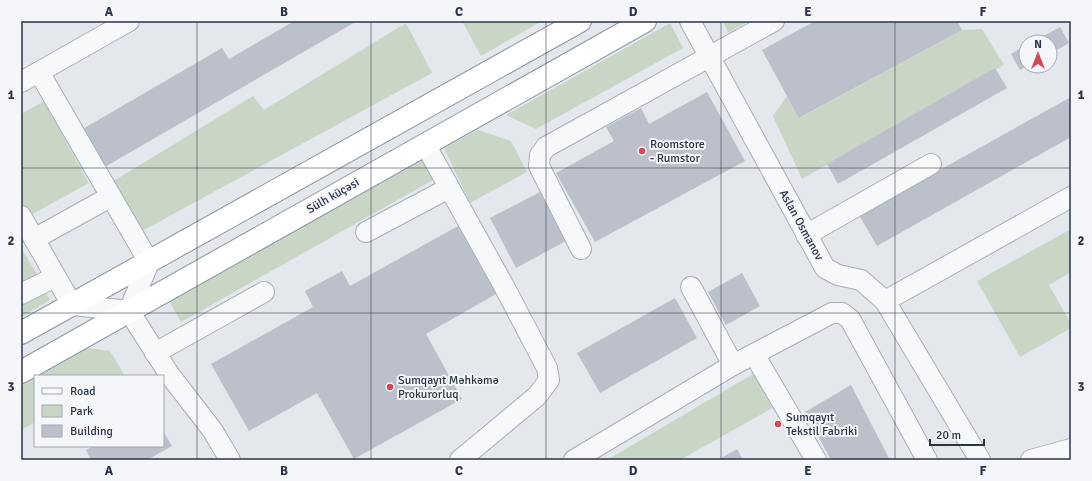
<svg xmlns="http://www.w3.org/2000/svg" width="1092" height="481" font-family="Signika,sans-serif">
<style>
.green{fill:#c9d6c5}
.building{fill:#bbc0ca}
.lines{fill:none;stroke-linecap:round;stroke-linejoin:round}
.minor-casing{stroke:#a9aeb7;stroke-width:22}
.highway-casing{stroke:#8b94a3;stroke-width:24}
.minor{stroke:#f7f8fa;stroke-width:20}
.highway{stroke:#fff;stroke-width:22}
.grid{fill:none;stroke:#2b3445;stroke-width:1;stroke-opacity:0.55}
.poi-dot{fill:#d1495b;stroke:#f4f6f9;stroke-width:1.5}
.labels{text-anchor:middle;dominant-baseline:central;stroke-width:4;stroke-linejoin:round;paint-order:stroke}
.poi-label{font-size:12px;fill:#2b3445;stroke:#f4f6f9;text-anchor:start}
.street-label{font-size:12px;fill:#2b3445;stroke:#f4f6f9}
.neatline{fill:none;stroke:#2b3445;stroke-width:1.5}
.grid-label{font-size:13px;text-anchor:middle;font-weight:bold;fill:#2b3445}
</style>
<rect width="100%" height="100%" fill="#e4e7ec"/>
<g class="green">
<path d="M462 21H542L481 56Z"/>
<path d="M723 21H749L728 33Z"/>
<path d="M406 23 432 73 142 231 112 182 253 96 264 110Z"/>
<path d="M670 23 683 48 536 129 506 115Z"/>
<path d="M982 29 1004 65 802 179 773 116 787 96 800 118 962 30Z"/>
<path d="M44 101 89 183 29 216 21 203V114Z"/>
<path d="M478 130 511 141 527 172 470 203 444 148Z"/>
<path d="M423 160 433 180 181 322 169 301Z"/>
<path d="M1071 229V272L1049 285 1071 324V328L1020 357 977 281Z"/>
<path d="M21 248 40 279 21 288Z"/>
<path d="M44 289 50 300 21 317V300Z"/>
<path d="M87 348 110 351 124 374 120 376H39Z"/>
<path d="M753 374 774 407 680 460H607Z"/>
<path d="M35 378V422L21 430V386Z"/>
</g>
<g class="building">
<path d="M294 21H357L103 168 81 130 222 48 229 59Z"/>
<path d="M815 21H957L962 30 799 118 762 50Z"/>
<path d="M1060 27 1069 43 1050 54V42H1032Z"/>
<path d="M1026 45V67L1020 70 1011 54Z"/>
<path d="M995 68 1007 88 838 184 827 164Z"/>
<path d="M707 92 745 161 595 242 556 173 614 141 606 127 641 108 649 124Z"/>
<path d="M1071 97V137L877 246 859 215Z"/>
<path d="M540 192 566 241 516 268 490 218Z"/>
<path d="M458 226 496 294 426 334 462 399 354 459 317 393 249 431 211 364 313 307 305 291 342 271 350 286Z"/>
<path d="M742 273 760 306 726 325 708 292Z"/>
<path d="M675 298 697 338 600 393 577 353Z"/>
<path d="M851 385 890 460H831L805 412Z"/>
<path d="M163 431 172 446 147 460H91L86 450 93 446H163Z"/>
<path d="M737 449 743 460H718Z"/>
</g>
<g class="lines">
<defs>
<g id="minor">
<path d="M690 21 825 268 838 275 861 280 885 301 980 460"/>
<path d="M39 72 129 21"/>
<path d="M21 82 39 72 149 262 129 311 72 305 21 216"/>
<path d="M425 144 505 288 547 368 549 380 537 396 460 460"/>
<path d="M366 232 449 188"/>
<path d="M806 235 931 164"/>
<path d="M34 239 110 197"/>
<path d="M581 249 539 166 540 155 546 147 774 21"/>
<path d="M691 287 733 365"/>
<path d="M21 294 55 277"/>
<path d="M885 301 1071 197"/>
<path d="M129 311 169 374 213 431 230 460"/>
<path d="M155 353 264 292"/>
<path d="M754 354 816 460"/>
<path d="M574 460 733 365 832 313H842L850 319 927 460"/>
<path d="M1031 460 1071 449"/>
</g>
<g id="highway">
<path d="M21 333 580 21"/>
<path d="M21 372 645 21"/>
</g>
</defs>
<use href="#minor" class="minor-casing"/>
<use href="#highway" class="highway-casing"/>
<use href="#minor" class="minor"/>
<use href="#highway" class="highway"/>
</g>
<path class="grid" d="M197 21V460M371 21V460M546 21V460M721 21V460M895 21V460M21 168H1071M21 313H1071"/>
<g class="poi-dot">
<circle cx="642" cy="151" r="4"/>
<circle cx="390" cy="387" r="4"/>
<circle cx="778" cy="424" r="4"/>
</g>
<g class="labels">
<g class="poi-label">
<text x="650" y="144">Roomstore<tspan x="650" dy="14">- Rumstor</tspan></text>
<text x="398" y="380">Sumqayıt Məhkəmə<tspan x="398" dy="14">Prokurorluq</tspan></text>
<text x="786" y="417">Sumqayıt<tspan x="786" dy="14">Tekstil Fabriki</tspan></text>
</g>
<g class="street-label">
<text transform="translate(333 196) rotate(-30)">Sülh küçəsi</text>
<text transform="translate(801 225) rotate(61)">Aslan Osmanov</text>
</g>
</g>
<rect width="1092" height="481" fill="none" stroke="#f4f6f9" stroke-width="44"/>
<rect x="34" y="375" width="130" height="72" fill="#f4f6f9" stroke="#a4a8b1"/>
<rect x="42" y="388" width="20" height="6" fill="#f7f8fa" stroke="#a4a8b1"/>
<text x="70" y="395" font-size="12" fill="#2b3445">Road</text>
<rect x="42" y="405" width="20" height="12" fill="#c9d6c5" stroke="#a4a8b1"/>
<text x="70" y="415" font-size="12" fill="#2b3445">Park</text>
<rect x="42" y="425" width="20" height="12" fill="#bbc0ca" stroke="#a4a8b1"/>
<text x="70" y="435" font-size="12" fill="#2b3445">Building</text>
<g transform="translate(1038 54)"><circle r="19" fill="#f4f6f9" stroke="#a4a8b1"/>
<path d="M0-3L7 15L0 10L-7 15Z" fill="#d1495b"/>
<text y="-6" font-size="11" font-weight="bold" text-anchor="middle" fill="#2b3445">N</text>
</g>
<path d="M930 439v6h54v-6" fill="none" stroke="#2b3445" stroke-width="2"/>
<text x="936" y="439" font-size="12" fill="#2b3445" stroke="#f4f6f9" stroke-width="3" paint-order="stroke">20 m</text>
<rect x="22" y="22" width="1048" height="437" class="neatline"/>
<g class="grid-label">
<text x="109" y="16">A</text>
<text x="284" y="16">B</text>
<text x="459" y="16">C</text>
<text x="633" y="16">D</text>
<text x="808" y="16">E</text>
<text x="983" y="16">F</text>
<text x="11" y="99">1</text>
<text x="1081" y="99">1</text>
<text x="11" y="245">2</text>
<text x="1081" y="245">2</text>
<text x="11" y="391">3</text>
<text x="1081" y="391">3</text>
<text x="109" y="475">A</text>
<text x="284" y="475">B</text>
<text x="459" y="475">C</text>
<text x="633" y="475">D</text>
<text x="808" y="475">E</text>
<text x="983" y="475">F</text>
</g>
</svg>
